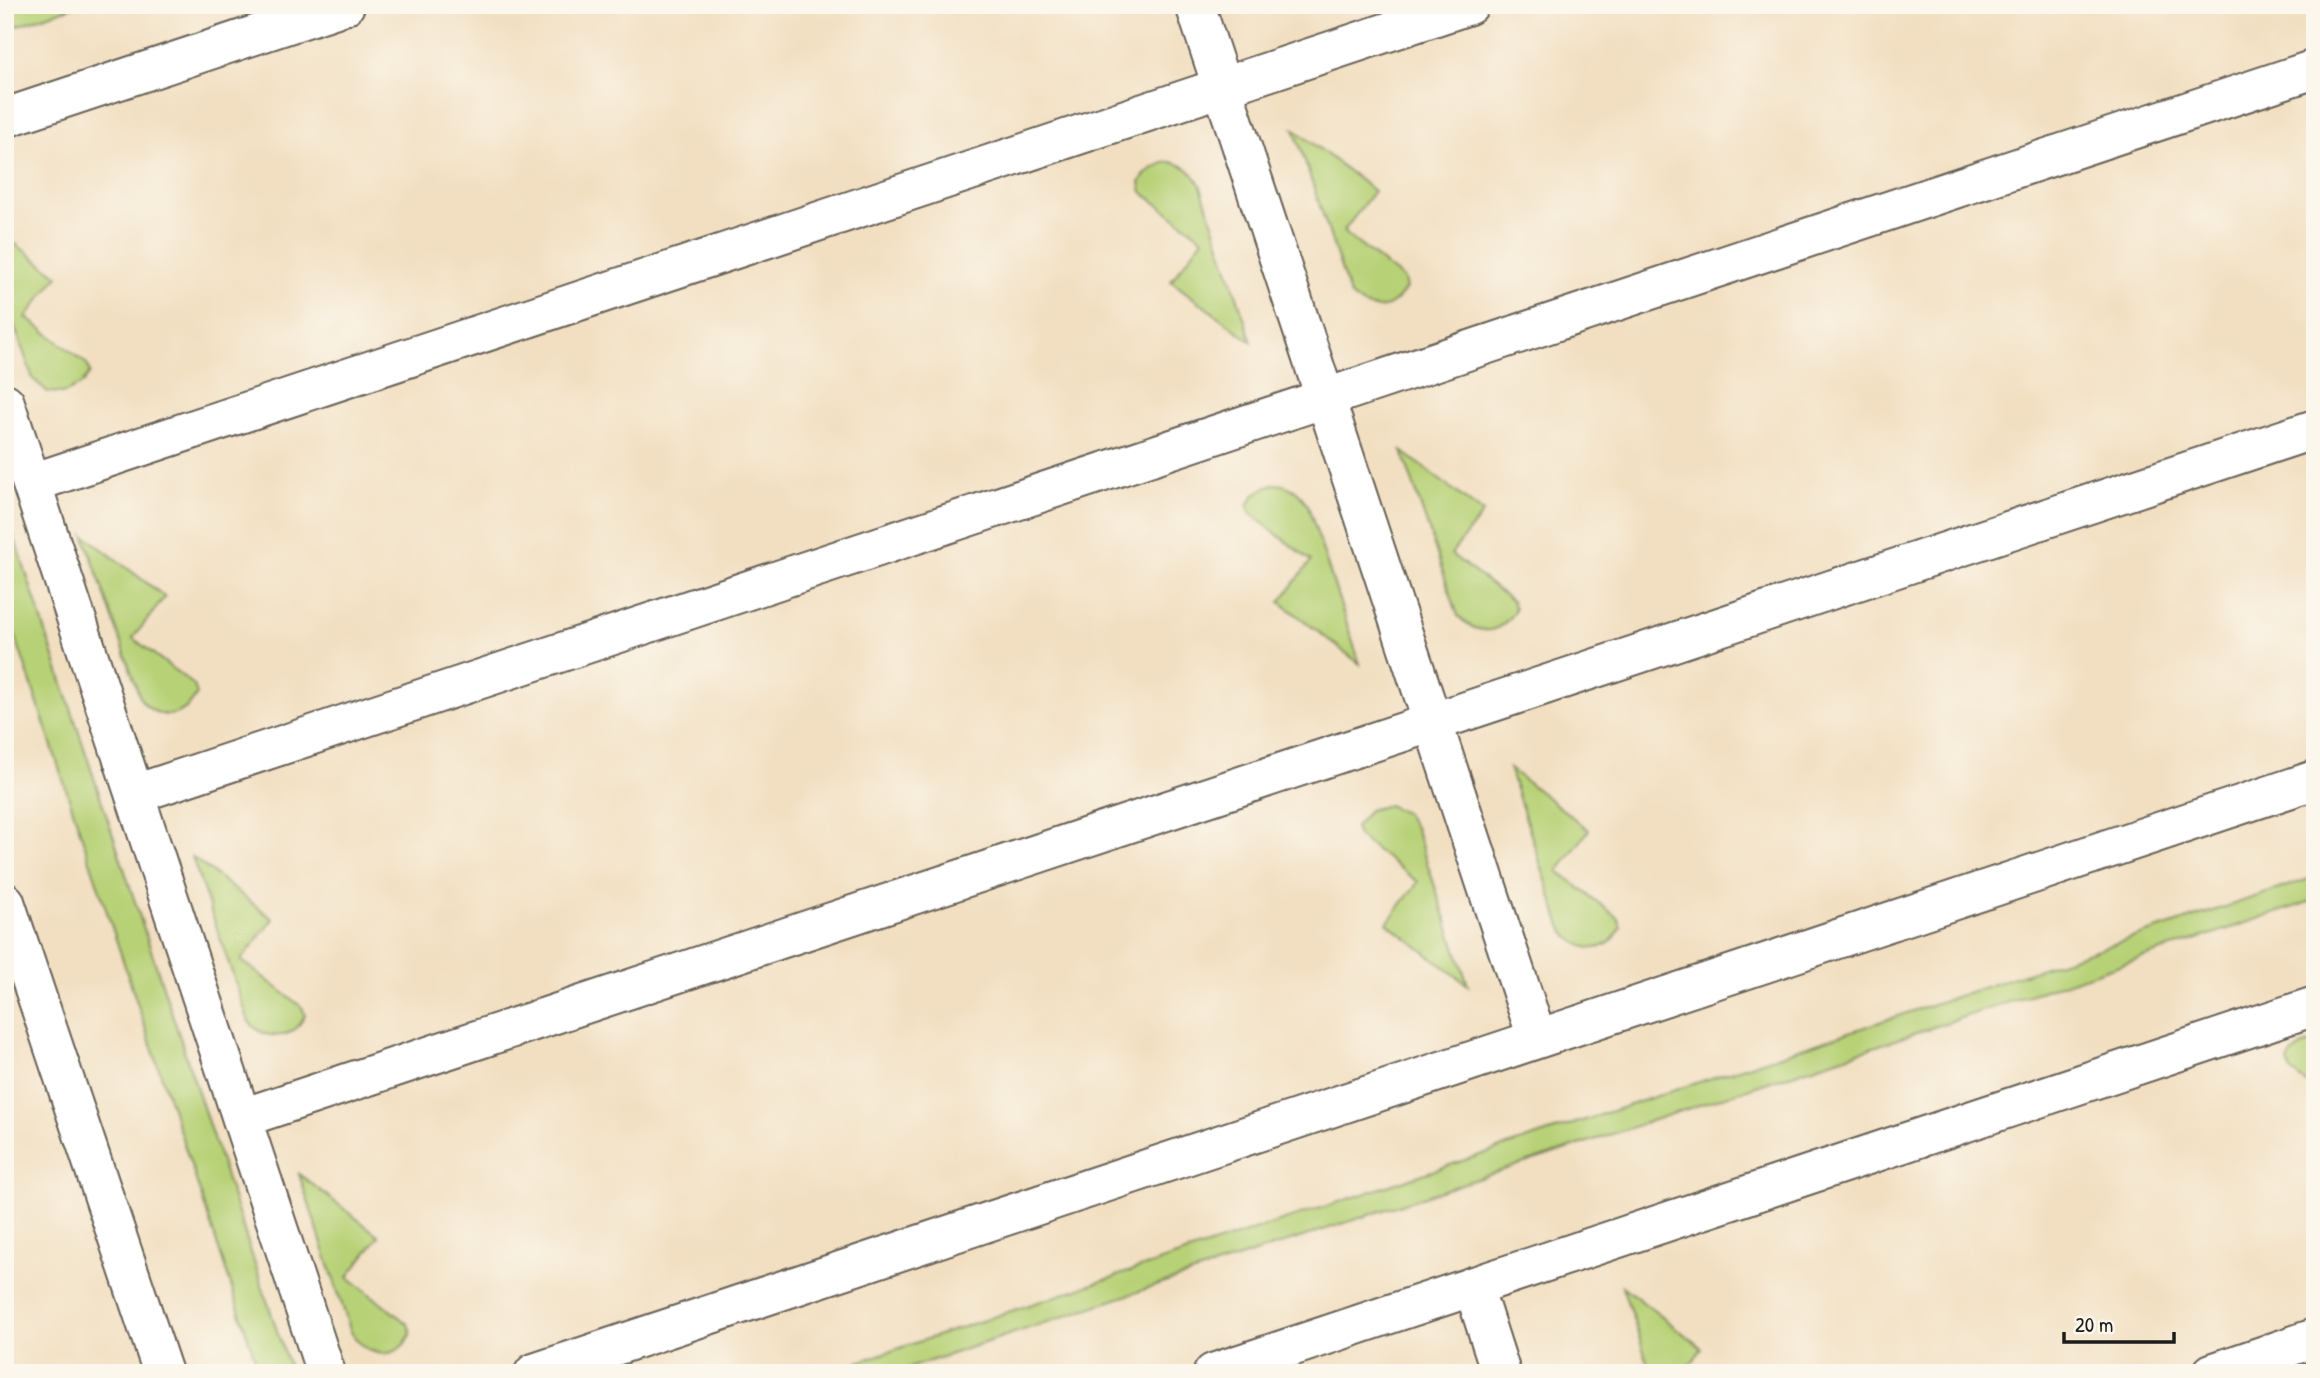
<svg xmlns="http://www.w3.org/2000/svg" width="2320" height="1378" font-family="'Patrick Hand',sans-serif">
<style>
.green{fill:#b7d176;stroke:#6a7649;stroke-width:2}
.lines{fill:none;stroke-linecap:round;stroke-linejoin:round}
.minor-casing{stroke:#676056;stroke-width:42}
.minor{stroke:#fff;stroke-width:38}
</style>
<rect width="100%" height="100%" fill="#fbf7ec"/>
<filter id="ink" filterUnits="userSpaceOnUse"><feTurbulence type="fractalNoise" baseFrequency=".0143" numOctaves="2"/><feDisplacementMap in="SourceGraphic" scale="14" xChannelSelector="R" yChannelSelector="G"/><feConvolveMatrix kernelMatrix="1 2 1 2 8 2 1 2 1" color-interpolation-filters="sRGB"/></filter>
<filter id="wash" filterUnits="userSpaceOnUse"><feTurbulence type="fractalNoise" baseFrequency=".00686" numOctaves="4" result="noise"/><feDisplacementMap in="SourceGraphic" scale="28" xChannelSelector="R" yChannelSelector="G"/><feGaussianBlur stdDeviation="1.57" result="paint"/><feColorMatrix in="noise" values="0 0 0 0 0 0 0 0 0 0 0 0 0 0 0 0 0 1.4 0 .05"/><feComposite in="paint" operator="in"/></filter>
<g filter="url(#wash)">
<rect width="100%" height="100%" fill="#f2dfc1"/>
<g class="green">
<path d="M5 5H78L5 30Z"/>
<path d="M1294 129 1374 191 1343 232 1404 279 1406 288C1393 312 1369 314 1350 295Z"/>
<path d="M1166 162C1182 162 1192 170 1200 184L1252 342 1171 281 1203 239 1142 192 1140 183C1145 171 1154 167 1166 162Z"/>
<path d="M5 236 58 276 26 317 87 364 90 373 81 385 63 393 48 392 33 379 5 299Z"/>
<path d="M1402 451 1483 513 1451 554 1512 601 1515 609C1501 635 1478 637 1458 616Z"/>
<path d="M1274 484C1290 484 1300 492 1308 506L1360 664 1280 602 1311 561 1251 514 1248 505C1254 493 1261 489 1274 484Z"/>
<path d="M5 509 291 1373H260L5 605Z"/>
<path d="M84 535 165 597 133 638 194 685 197 694C183 719 160 722 141 700Z"/>
<path d="M1509 768 1589 830 1558 871 1618 918 1621 927C1606 958 1577 952 1561 926Z"/>
<path d="M1388 805 1405 813 1415 827 1468 985 1387 923 1418 882 1358 836 1355 827 1369 810Z"/>
<path d="M192 857 273 919 241 960 302 1007 305 1015C293 1040 267 1042 249 1022Z"/>
<path d="M2315 877V900L894 1373H825Z"/>
<path d="M2315 1041V1090L2291 1071 2288 1062C2294 1050 2302 1045 2315 1041Z"/>
<path d="M299 1174 379 1236 348 1277 408 1324 411 1333C397 1364 366 1357 351 1332Z"/>
<path d="M1622 1286 1702 1348 1684 1373H1651Z"/>
</g>
</g>
<g filter="url(#ink)">
<g class="lines">
<defs>
<g id="minor">
<path d="M1195 5 1537 1038"/>
<path d="M5 118 345 5"/>
<path d="M5 403 326 1373"/>
<path d="M32 483 1469 5"/>
<path d="M135 794 2315 69"/>
<path d="M5 902 163 1373"/>
<path d="M242 1118 2315 429"/>
<path d="M1473 1286 1501 1373"/>
<path d="M534 1373 2315 780"/>
<path d="M1213 1373 2315 1006"/>
<path d="M2212 1373 2315 1338"/>
</g>
</defs>
<use href="#minor" class="minor-casing"/>
<use href="#minor" class="minor"/>
</g>
</g>
<rect width="2320" height="1378" fill="none" stroke="#fbf7ec" stroke-width="28"/>
<path d="M2064 1332v10h110v-10" fill="none" stroke="#1c1c1c" stroke-width="3.5"/>
<text x="2075" y="1332" font-size="21" fill="#1c1c1c" stroke="#fbf7ec" stroke-width="5" paint-order="stroke">20 m</text>
</svg>
